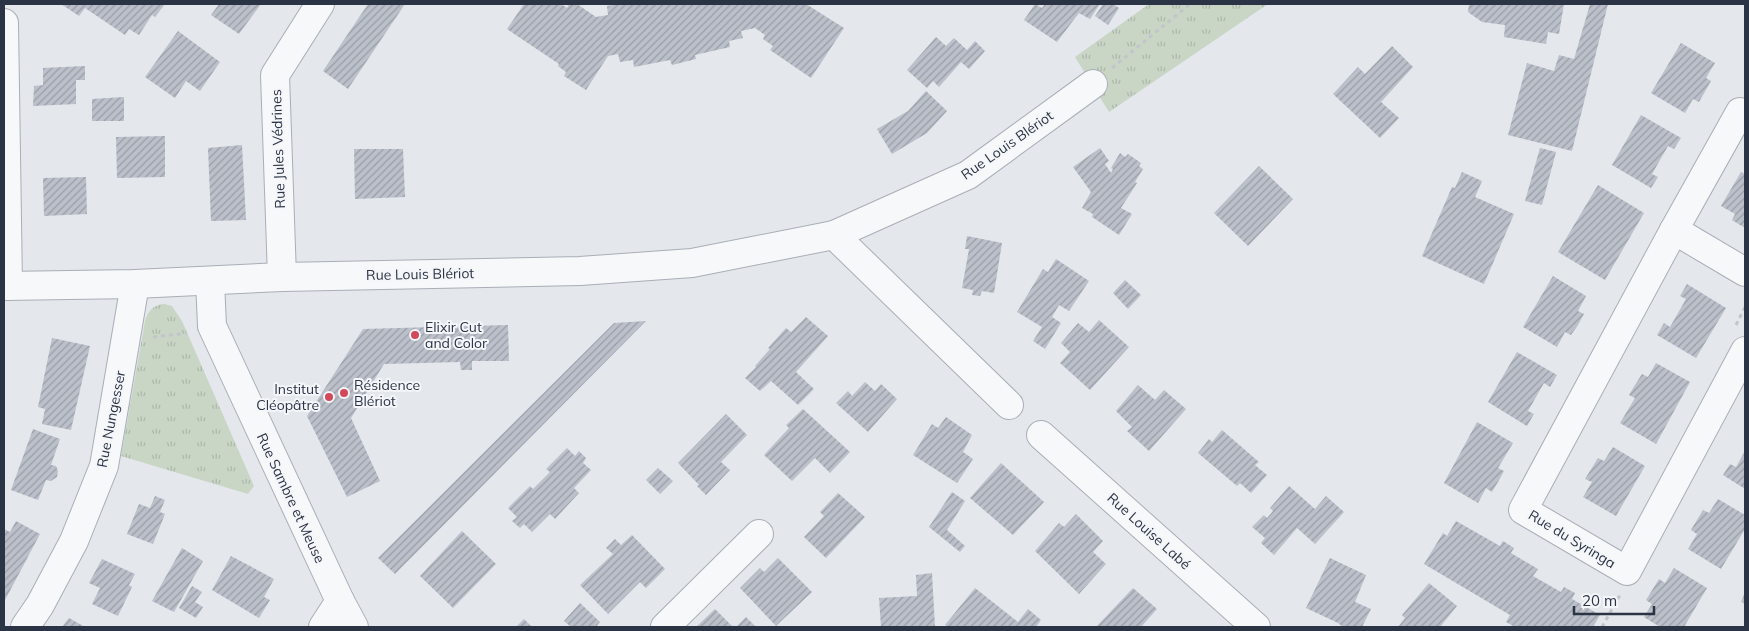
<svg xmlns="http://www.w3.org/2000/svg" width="1749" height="631" font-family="Mulish,sans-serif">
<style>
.grass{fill:url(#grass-tufts)}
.building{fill:url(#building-hatch)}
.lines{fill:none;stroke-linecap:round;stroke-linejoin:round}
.minor-casing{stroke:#a9aeb7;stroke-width:30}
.path{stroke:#c2c5cb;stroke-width:3;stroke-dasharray:4 4;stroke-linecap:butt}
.minor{stroke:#f7f8fa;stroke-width:28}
.poi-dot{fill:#d1495b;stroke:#f4f6f9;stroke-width:2}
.labels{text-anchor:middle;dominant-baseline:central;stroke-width:4;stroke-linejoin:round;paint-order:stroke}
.street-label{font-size:14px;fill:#2b3445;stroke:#f4f6f9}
.poi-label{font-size:14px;fill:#2b3445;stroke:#f4f6f9;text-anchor:start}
</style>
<defs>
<pattern id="grass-tufts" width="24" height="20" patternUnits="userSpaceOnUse" patternTransform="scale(1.25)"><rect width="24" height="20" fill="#c9d6c5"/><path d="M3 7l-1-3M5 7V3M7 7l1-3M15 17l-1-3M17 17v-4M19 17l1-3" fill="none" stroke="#adb8ab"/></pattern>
<pattern id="building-hatch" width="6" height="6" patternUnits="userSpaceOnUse" patternTransform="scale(1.25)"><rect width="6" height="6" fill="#bbc0ca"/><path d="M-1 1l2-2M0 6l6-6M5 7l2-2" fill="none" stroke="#989da6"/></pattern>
</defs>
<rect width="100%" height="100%" fill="#e4e7ec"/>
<g class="grass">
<path d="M1149 4H1268L1109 112 1075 57Z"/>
<path d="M164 304 172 306 182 321 254 486 248 494 121 456 145 321C148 311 153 305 164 304Z"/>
</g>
<g class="building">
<path d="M61 4H165L155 17 152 15 139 35 129 29 125 35 85 8 79 16Z"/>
<path d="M219 4H261L239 34 211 15Z"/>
<path d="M368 4H405L348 89 323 71Z"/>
<path d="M524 4H561L567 8 569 4H577L596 17 608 15 607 6 619 4H806L844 28 811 78 770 50 773 46 763 39 765 35 755 28 741 31 743 38 729 41 730 47 695 55 696 59 672 65 670 60 634 67 633 60 620 62 618 54 608 56 586 90 564 76 566 72 558 66 559 64 507 29Z"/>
<path d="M1035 4 1042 8 1045 4H1100L1090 19 1079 13 1057 42 1024 20Z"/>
<path d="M1103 4H1113L1119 8 1108 25 1095 16Z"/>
<path d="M1469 4H1564L1559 34 1548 32 1546 44 1504 37 1505 25 1482 22 1468 12Z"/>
<path d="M1590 4H1608L1572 151 1508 135 1527 63 1554 71 1559 55 1574 59Z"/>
<path d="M178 31 220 62 200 91 186 81 175 98 145 77Z"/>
<path d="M936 37 946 46 954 38 967 50 975 41 985 51 969 69 961 62 939 87 933 81 927 88 907 70Z"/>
<path d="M1681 43 1715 63 1706 78 1711 81 1699 102 1693 99 1685 113 1651 93Z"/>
<path d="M1392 46 1413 67 1381 102 1399 118 1380 138 1333 94 1358 67 1365 74Z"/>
<path d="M85 66V80H76V104L33 106 34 86 43 85V68Z"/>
<path d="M926 91 947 111 927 133 892 154 877 129 908 111Z"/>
<path d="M124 97V121H92V99Z"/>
<path d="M1641 115 1681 138 1674 149 1668 146 1652 174 1658 177 1651 188 1612 165Z"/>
<path d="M165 136V177L117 178 116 137Z"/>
<path d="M242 145 246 220 211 221 208 148Z"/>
<path d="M1100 148 1109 161 1105 164 1111 173 1113 169 1111 168 1120 153 1125 157 1128 154 1141 163 1139 166 1143 169 1135 182 1137 183 1121 208 1132 214 1119 235 1092 217 1093 214 1082 208 1091 192 1073 167Z"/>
<path d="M1540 148 1556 152 1542 205 1525 201Z"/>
<path d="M354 149H403L405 197 355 199Z"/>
<path d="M1259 166 1293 199 1248 246 1214 213Z"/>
<path d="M1462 172 1482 181 1475 197 1514 214 1484 284 1422 256 1452 187 1455 188Z"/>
<path d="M1741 172 1745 174V228L1732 220 1735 214 1721 206Z"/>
<path d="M86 177 87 214 44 216 43 178Z"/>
<path d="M1598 185 1644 213 1605 280 1558 252Z"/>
<path d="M967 236 1002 243 994 293 982 291 980 296 972 295 973 290 962 288 969 249H965Z"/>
<path d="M1056 259 1089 281 1069 311 1059 305 1052 317 1061 323 1045 349 1033 341 1042 327 1017 312 1043 269 1048 272Z"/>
<path d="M1553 276 1586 296 1578 311 1584 314 1578 325 1571 335 1565 332 1557 347 1523 327Z"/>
<path d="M1125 280 1141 295 1128 309 1113 293Z"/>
<path d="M1687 284 1726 308 1696 358 1657 335 1664 323 1670 327 1686 299 1680 296Z"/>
<path d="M806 317 828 336 796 372 814 389 798 405 771 381 760 391 745 378 756 367 755 366 770 349 768 348 786 328 791 332Z"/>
<path d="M1099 320 1129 347 1090 390 1060 363 1070 352 1061 343 1078 323 1089 332Z"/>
<path d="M646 321 395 574 378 558 614 323Z"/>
<path d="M508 325 509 361H472V370H461L460 362 384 364 351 418 380 481 347 497 307 416 363 329Z"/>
<path d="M52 338 90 346 71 430 42 424 45 409 38 407Z"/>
<path d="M1517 352 1557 375 1550 387 1544 383 1528 411 1534 414 1527 426 1488 402Z"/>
<path d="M1656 363 1690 382 1656 444 1620 423 1635 398 1629 395 1635 385 1642 374 1648 377Z"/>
<path d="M865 382 875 391 881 384 897 399 868 432 836 403 848 391 852 396Z"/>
<path d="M1138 385 1155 400 1164 390 1186 409 1149 451 1127 431 1132 427 1116 411Z"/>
<path d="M803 409 850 452 830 473 815 458 792 481 764 455 789 428 786 425Z"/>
<path d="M726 414 747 435 721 462 730 470 706 495 697 486 699 485 678 463Z"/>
<path d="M946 417 972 435 963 452 973 459 957 483 913 455 932 424 938 428Z"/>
<path d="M1477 422 1513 443 1498 468 1504 471 1498 482 1492 492 1486 488 1478 503 1444 483Z"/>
<path d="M33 429 60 439 51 465 56 466 58 471 57 477 51 481 46 480 38 500 11 490Z"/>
<path d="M1222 430 1259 462 1255 465 1267 475 1251 493 1240 483 1237 486 1198 453 1209 439 1212 442Z"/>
<path d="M1613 447 1645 466 1616 516 1583 497 1592 482 1585 479 1598 458 1604 461Z"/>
<path d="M567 448 575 456 579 451 586 458 583 463 591 470 574 488 579 493 555 519 550 514 532 532 524 524 520 528 512 521 517 517 508 508 530 486 533 489 550 472 546 469Z"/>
<path d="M1745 451V489L1723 475 1730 464 1736 467Z"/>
<path d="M1001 463 1044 502 1013 535 970 498Z"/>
<path d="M658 468 673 481 660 494 646 480Z"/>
<path d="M1289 486 1315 509 1326 496 1344 512 1315 544 1297 528 1274 555 1261 543 1265 538 1252 527 1264 515 1267 518 1273 511 1270 508Z"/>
<path d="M952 492 965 501 947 530 965 546 960 552 929 527Z"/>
<path d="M838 493 865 517 826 558 804 537 824 516 820 512Z"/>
<path d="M155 496 165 500 160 512 165 514 153 544 127 534 139 504 150 508Z"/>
<path d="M1718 499 1745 515V529L1721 569 1688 549 1697 534 1691 530 1703 510 1709 513Z"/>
<path d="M1076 514 1103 541 1093 552 1106 564 1079 594 1035 551 1059 523 1064 527Z"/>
<path d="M16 521 40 534 4 602V529L10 532Z"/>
<path d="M1456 521 1500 546 1503 541 1514 548 1511 553 1538 569 1533 576 1561 592 1564 587 1575 593 1572 599 1600 615 1593 627H1515L1506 622 1510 615 1424 564 1443 533 1447 536Z"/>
<path d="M462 531 496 564 453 608 420 576Z"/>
<path d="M632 535 665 569 646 588 640 582 608 614 580 585 613 554 606 548 615 539 621 545Z"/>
<path d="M182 548 203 561 174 612 152 601Z"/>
<path d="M231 556 274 579 264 597 270 600 259 618 212 590Z"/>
<path d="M778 558 812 592 776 626 740 588 760 568 764 572Z"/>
<path d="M1330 558 1366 575 1355 602 1371 609 1362 627H1343L1338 623 1306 608Z"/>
<path d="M102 559 135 574 129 585 132 587 118 616 92 604 100 588 89 583Z"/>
<path d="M1674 568 1707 588 1684 627H1660L1644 617 1652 604 1646 600 1659 579 1665 583Z"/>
<path d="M932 573 935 627H881L879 598 917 596 916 575Z"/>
<path d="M1429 583 1457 606 1440 627H1398L1405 618 1402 615Z"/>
<path d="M192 586 202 592 195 602 203 607 196 618 179 608Z"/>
<path d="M975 588 1018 622 1028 609 1041 620 1036 627H948L945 625Z"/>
<path d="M1133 588 1157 609 1141 627H1096Z"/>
<path d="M1745 592V604L1741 602Z"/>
<path d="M580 603 600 622 596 627H571L564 621Z"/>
<path d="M715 609 733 627H696Z"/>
<path d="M746 617 756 627H738L737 626Z"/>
<path d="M69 618 85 627H62Z"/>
<path d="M524 619 532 627H516Z"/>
</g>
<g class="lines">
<defs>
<g id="minor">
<path d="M4 23 8 286"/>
<path d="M1740 112 1674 230 1523 510 1627 571 1745 351"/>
<path d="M1674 230 1745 272"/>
<path d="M834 235 1009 405"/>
<path d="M282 277 275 75 320 4"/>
<path d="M210 281 212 326 340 601 354 627"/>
<path d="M4 286 135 284 282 277 580 271 692 263 834 235 968 175 1093 84"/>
<path d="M1041 435 1256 627"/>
<path d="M25 627 40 605 74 541 104 466 135 284"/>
<path d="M323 627 340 601"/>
<path d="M665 627 759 534"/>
</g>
</defs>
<use href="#minor" class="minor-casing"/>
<g class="path">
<path d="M1112 68 1190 4"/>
<path d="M1736 325 1745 307"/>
<path d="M153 337 187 333"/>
<path d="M1602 627 1620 595"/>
</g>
<use href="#minor" class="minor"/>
</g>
<g class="poi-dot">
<circle cx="415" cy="335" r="5"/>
<circle cx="344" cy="393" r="5"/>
<circle cx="329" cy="397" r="5"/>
</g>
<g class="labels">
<g class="street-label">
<text transform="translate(1007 145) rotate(-35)">Rue Louis Blériot</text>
<text transform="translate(278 149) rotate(-92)">Rue Jules Védrines</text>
<text transform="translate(420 274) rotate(-1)">Rue Louis Blériot</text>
<text transform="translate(111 419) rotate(-79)">Rue Nungesser</text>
<text transform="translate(291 498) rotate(65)">Rue Sambre et Meuse</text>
<text transform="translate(1149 531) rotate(42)">Rue Louise Labé</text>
<text transform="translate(1572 539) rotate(31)">Rue du Syringa</text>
</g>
<g class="poi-label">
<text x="425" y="327">Elixir Cut<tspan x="425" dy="16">and Color</tspan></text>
<text x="354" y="385">Résidence<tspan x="354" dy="16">Blériot</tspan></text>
<text x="319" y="389" text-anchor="end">Institut<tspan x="319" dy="16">Cléopâtre</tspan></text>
</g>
</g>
<rect width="1749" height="631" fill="none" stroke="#2b3445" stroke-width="10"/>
<path d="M1574 606v8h80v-8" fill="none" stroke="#2b3445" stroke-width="2.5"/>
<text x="1582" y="606" font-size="15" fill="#2b3445" stroke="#f4f6f9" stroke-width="4" paint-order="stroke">20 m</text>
</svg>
